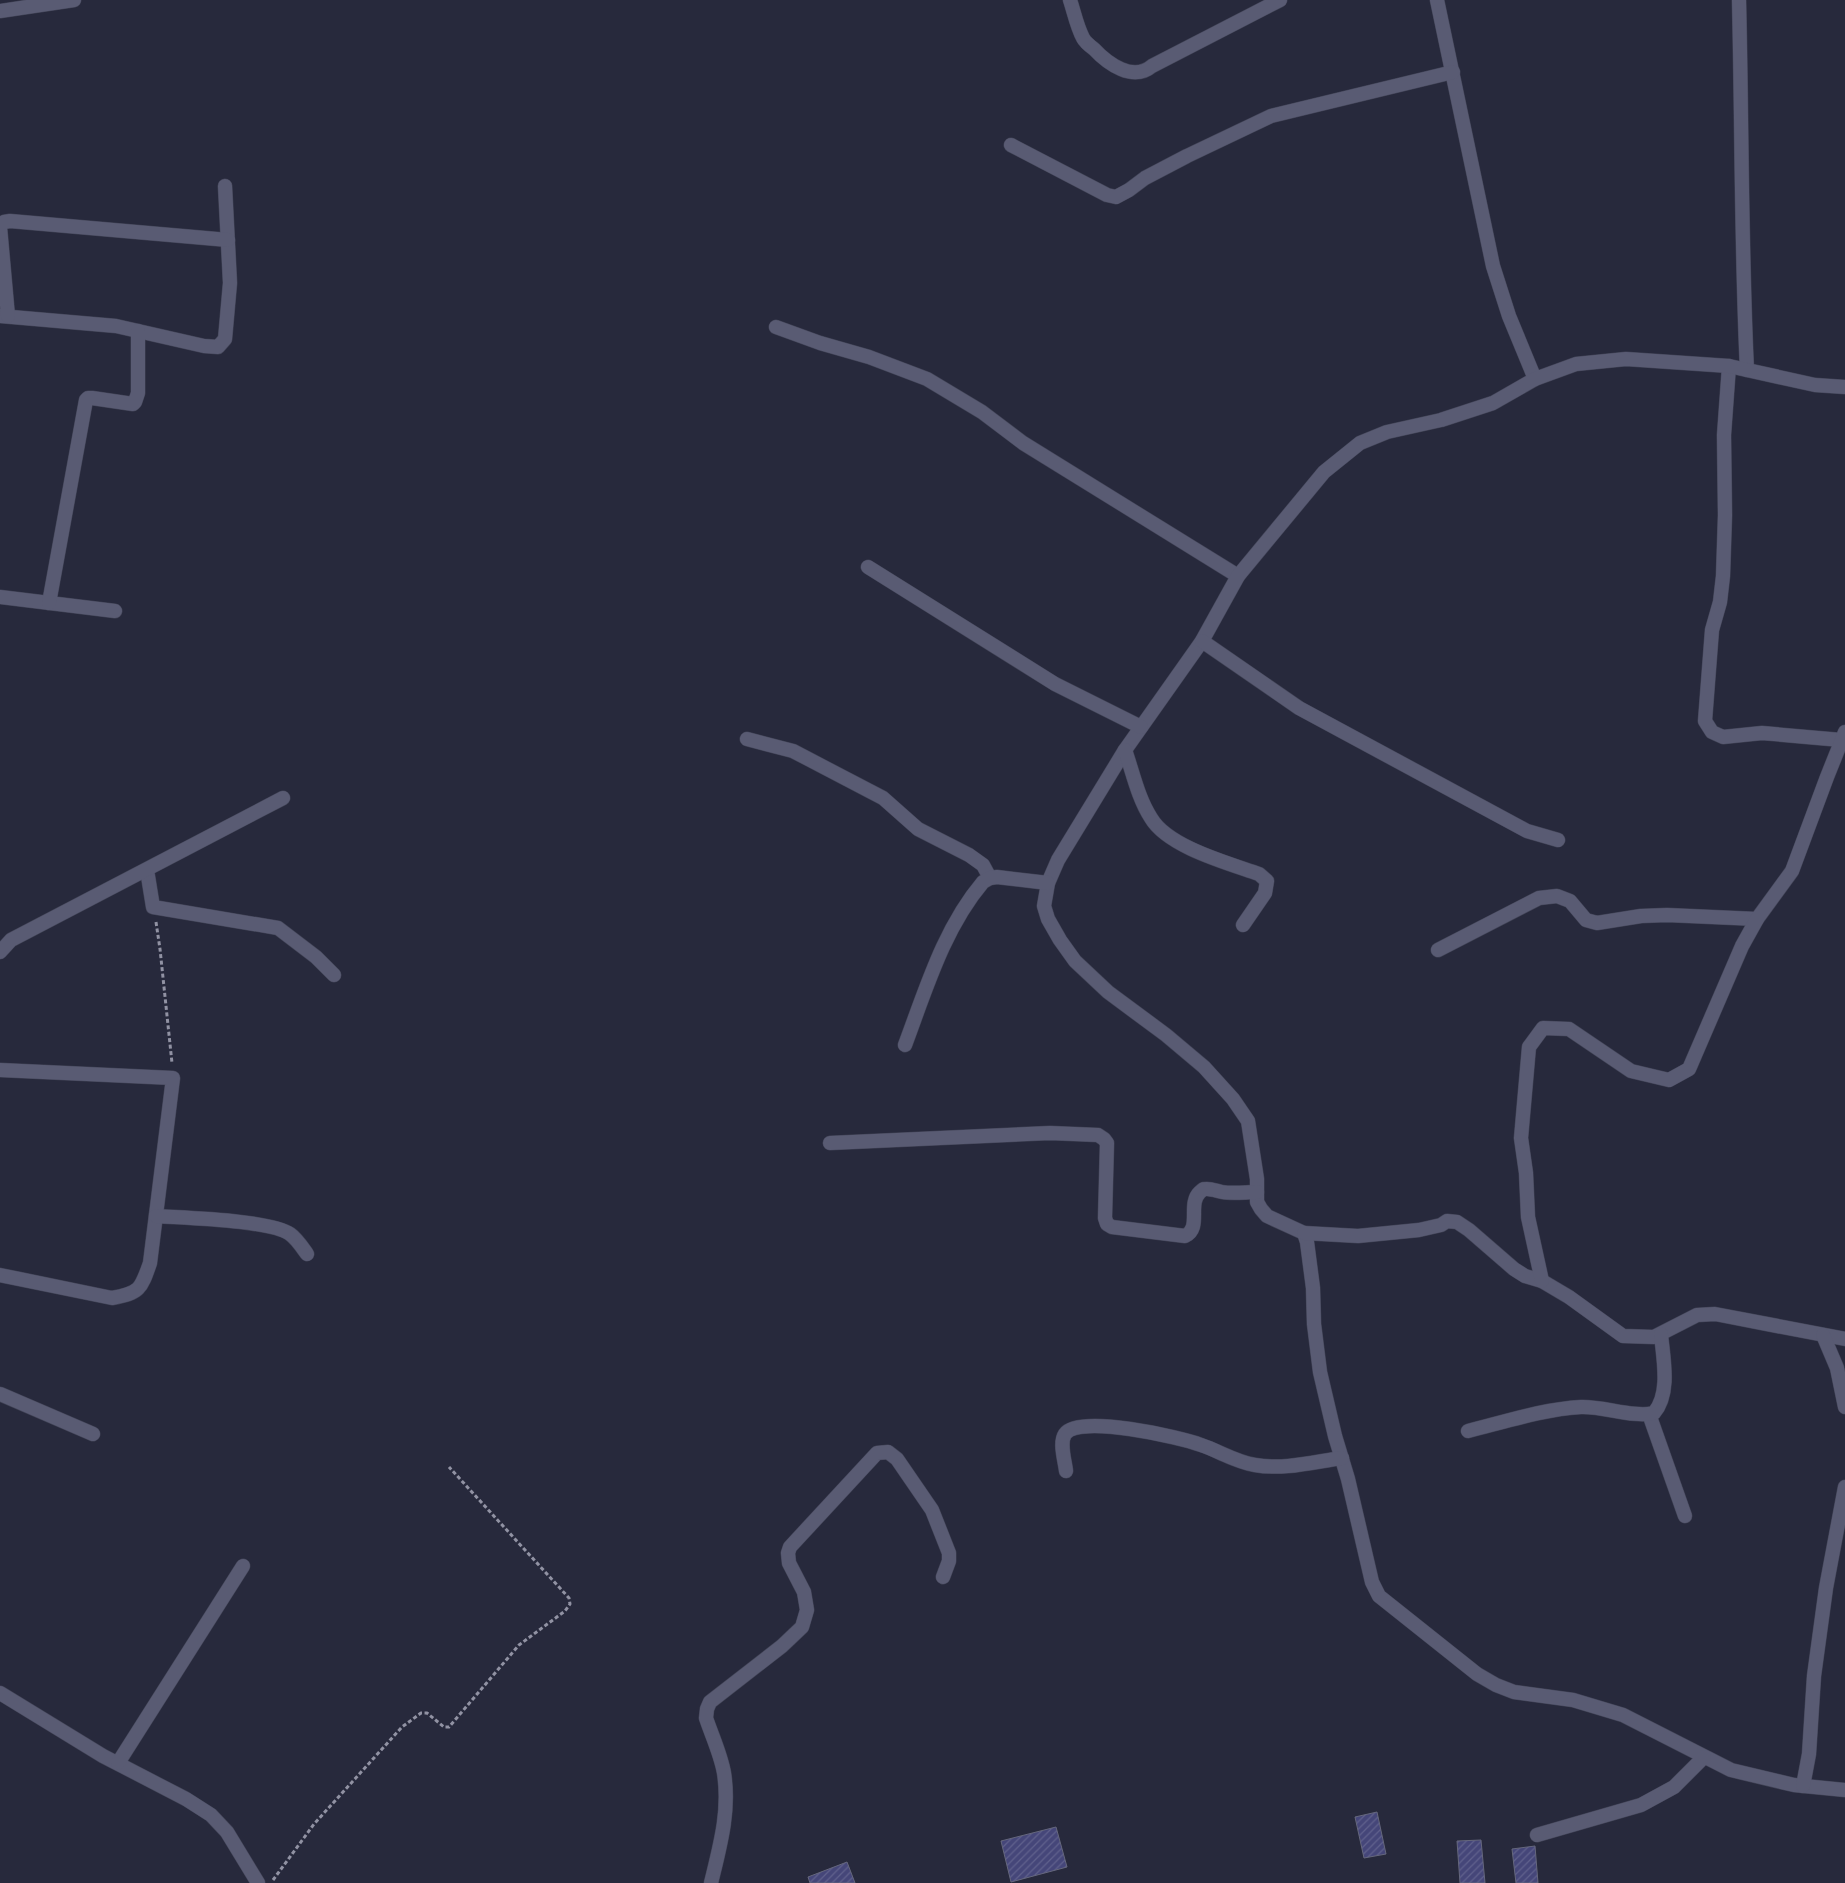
<svg xmlns="http://www.w3.org/2000/svg" width="1845" height="1883" font-family="Jost,sans-serif">
<style>
.building{fill:url(#building-hatch);stroke:#65677d}
.lines{fill:none;stroke-linecap:round;stroke-linejoin:round}
.minor-casing{stroke:#424457;stroke-width:15}
.path{stroke:#9192a3;stroke-width:3;stroke-dasharray:4 2.5;stroke-linecap:butt}
.minor{stroke:#595b73;stroke-width:14}
</style>
<defs>
<pattern id="building-hatch" width="6" height="6" patternUnits="userSpaceOnUse" patternTransform="scale(1.25)"><rect width="6" height="6" fill="#454679"/><path d="M-1 1l2-2M0 6l6-6M5 7l2-2" fill="none" stroke="#60618d"/></pattern>
</defs>
<rect width="100%" height="100%" fill="#27293c"/>
<g class="building">
<path d="M1377 1812 1386 1854 1364 1858 1355 1817Z"/>
<path d="M1056 1827 1067 1867 1011 1882 1001 1841Z"/>
<path d="M1481 1840 1485 1883H1460L1457 1841Z"/>
<path d="M1535 1846 1538 1883H1516L1512 1849Z"/>
<path d="M847 1862 855 1883H810L808 1877Z"/>
</g>
<g class="lines">
<defs>
<g id="minor">
<path d="M1070 0C1074 12 1077 27 1083 38 1085 42 1090 46 1094 49 1108 64 1133 82 1152 66L1280 0"/>
<path d="M1437 0 1493 266 1509 316 1535 379"/>
<path d="M1739 0C1742 123 1741 247 1747 370"/>
<path d="M0 11 74 0"/>
<path d="M1011 145 1107 195 1116 197 1129 190 1145 178 1187 156 1271 116 1453 72"/>
<path d="M0 316 116 326 204 346 218 347 225 339 230 283 225 186"/>
<path d="M8 316 0 227 4 222 10 221 228 240"/>
<path d="M776 327 820 343 869 357 927 379 982 412 1023 443 1238 576"/>
<path d="M1729 366 1724 435 1725 515 1723 576 1720 602 1712 630 1705 721 1712 732 1723 737 1762 733 1841 740"/>
<path d="M1845 387 1815 385 1729 366 1626 359 1576 364 1535 379 1493 403 1441 420 1387 432 1360 443 1324 472 1238 576 1202 641 1125 750 1058 860 1048 883 1044 906 1048 919 1060 940 1075 961 1108 992 1166 1035 1204 1067 1233 1099 1248 1121 1257 1179V1202L1261 1209 1267 1216 1304 1233 1307 1242 1313 1288 1314 1324 1320 1372 1335 1436 1348 1479 1372 1582 1379 1596 1477 1674 1496 1685 1514 1692 1573 1700 1623 1715 1731 1770 1794 1785 1845 1790"/>
<path d="M868 567 1055 684 1141 727"/>
<path d="M0 597 115 611"/>
<path d="M49 603 86 400 88 398H92L133 404 135 402 138 393V331"/>
<path d="M1202 641 1299 708 1527 831 1558 840"/>
<path d="M747 739 793 751 883 798 918 829 969 855 983 865 990 878"/>
<path d="M1125 750C1133 773 1138 798 1151 818 1168 847 1228 863 1259 874L1267 881 1265 893 1243 925"/>
<path d="M147 870 153 907 278 928 316 957 334 975"/>
<path d="M1438 950 1539 898 1557 896 1570 901 1586 920 1597 923 1641 916 1667 915 1757 919"/>
<path d="M0 952 11 940 283 798"/>
<path d="M905 1045C926 989 944 928 983 882L990 878 997 877 1048 883"/>
<path d="M0 1070 173 1078 150 1263C141 1289 140 1293 112 1298L0 1275"/>
<path d="M830 1143 1050 1133 1098 1135 1104 1139 1107 1143 1105 1218 1107 1224 1112 1227 1185 1236C1202 1228 1187 1204 1200 1192 1204 1189 1202 1189 1207 1189 1212 1189 1217 1191 1222 1192 1233 1194 1246 1192 1257 1192"/>
<path d="M156 1216C184 1218 270 1220 290 1234 297 1239 302 1247 307 1254"/>
<path d="M1304 1233 1358 1236 1419 1230 1441 1225 1447 1221 1457 1222 1469 1230 1514 1269 1525 1276 1542 1281 1569 1297 1623 1336 1654 1337 1697 1315 1715 1314 1845 1339"/>
<path d="M1542 1281 1528 1217 1526 1173 1521 1138 1529 1047 1543 1028 1569 1029 1631 1071 1669 1080 1689 1069 1742 946 1757 919 1792 871 1827 777 1845 732"/>
<path d="M1823 1335 1837 1368 1845 1407"/>
<path d="M0 1394 93 1434"/>
<path d="M1649 1414 1685 1516"/>
<path d="M1468 1431C1504 1422 1544 1409 1581 1407 1603 1406 1634 1418 1654 1413 1671 1393 1663 1358 1661 1334"/>
<path d="M1066 1471C1065 1461 1059 1443 1065 1434 1078 1414 1180 1437 1201 1445 1219 1451 1236 1462 1255 1465 1284 1470 1313 1462 1342 1458"/>
<path d="M0 1693 103 1756 186 1799 211 1815 227 1832 258 1883"/>
<path d="M118 1763 243 1566"/>
<path d="M1803 1786 1809 1754 1814 1676 1826 1588 1845 1487"/>
<path d="M1537 1835 1641 1805 1674 1787 1704 1757"/>
<path d="M711 1883C720 1846 730 1811 724 1773 721 1755 712 1736 706 1718L707 1709 710 1702 782 1646 802 1627 807 1610 804 1592 789 1563 788 1553 790 1547 877 1453 888 1452 897 1459 932 1510 949 1553V1561L943 1577"/>
</g>
</defs>
<use href="#minor" class="minor-casing"/>
<g class="path">
<path d="M156 922 160 949 172 1063"/>
<path d="M273 1880 314 1824 402 1727 421 1713H427L444 1727H449L519 1645 565 1611 570 1604 569 1598 449 1467"/>
</g>
<use href="#minor" class="minor"/>
</g>
</svg>
